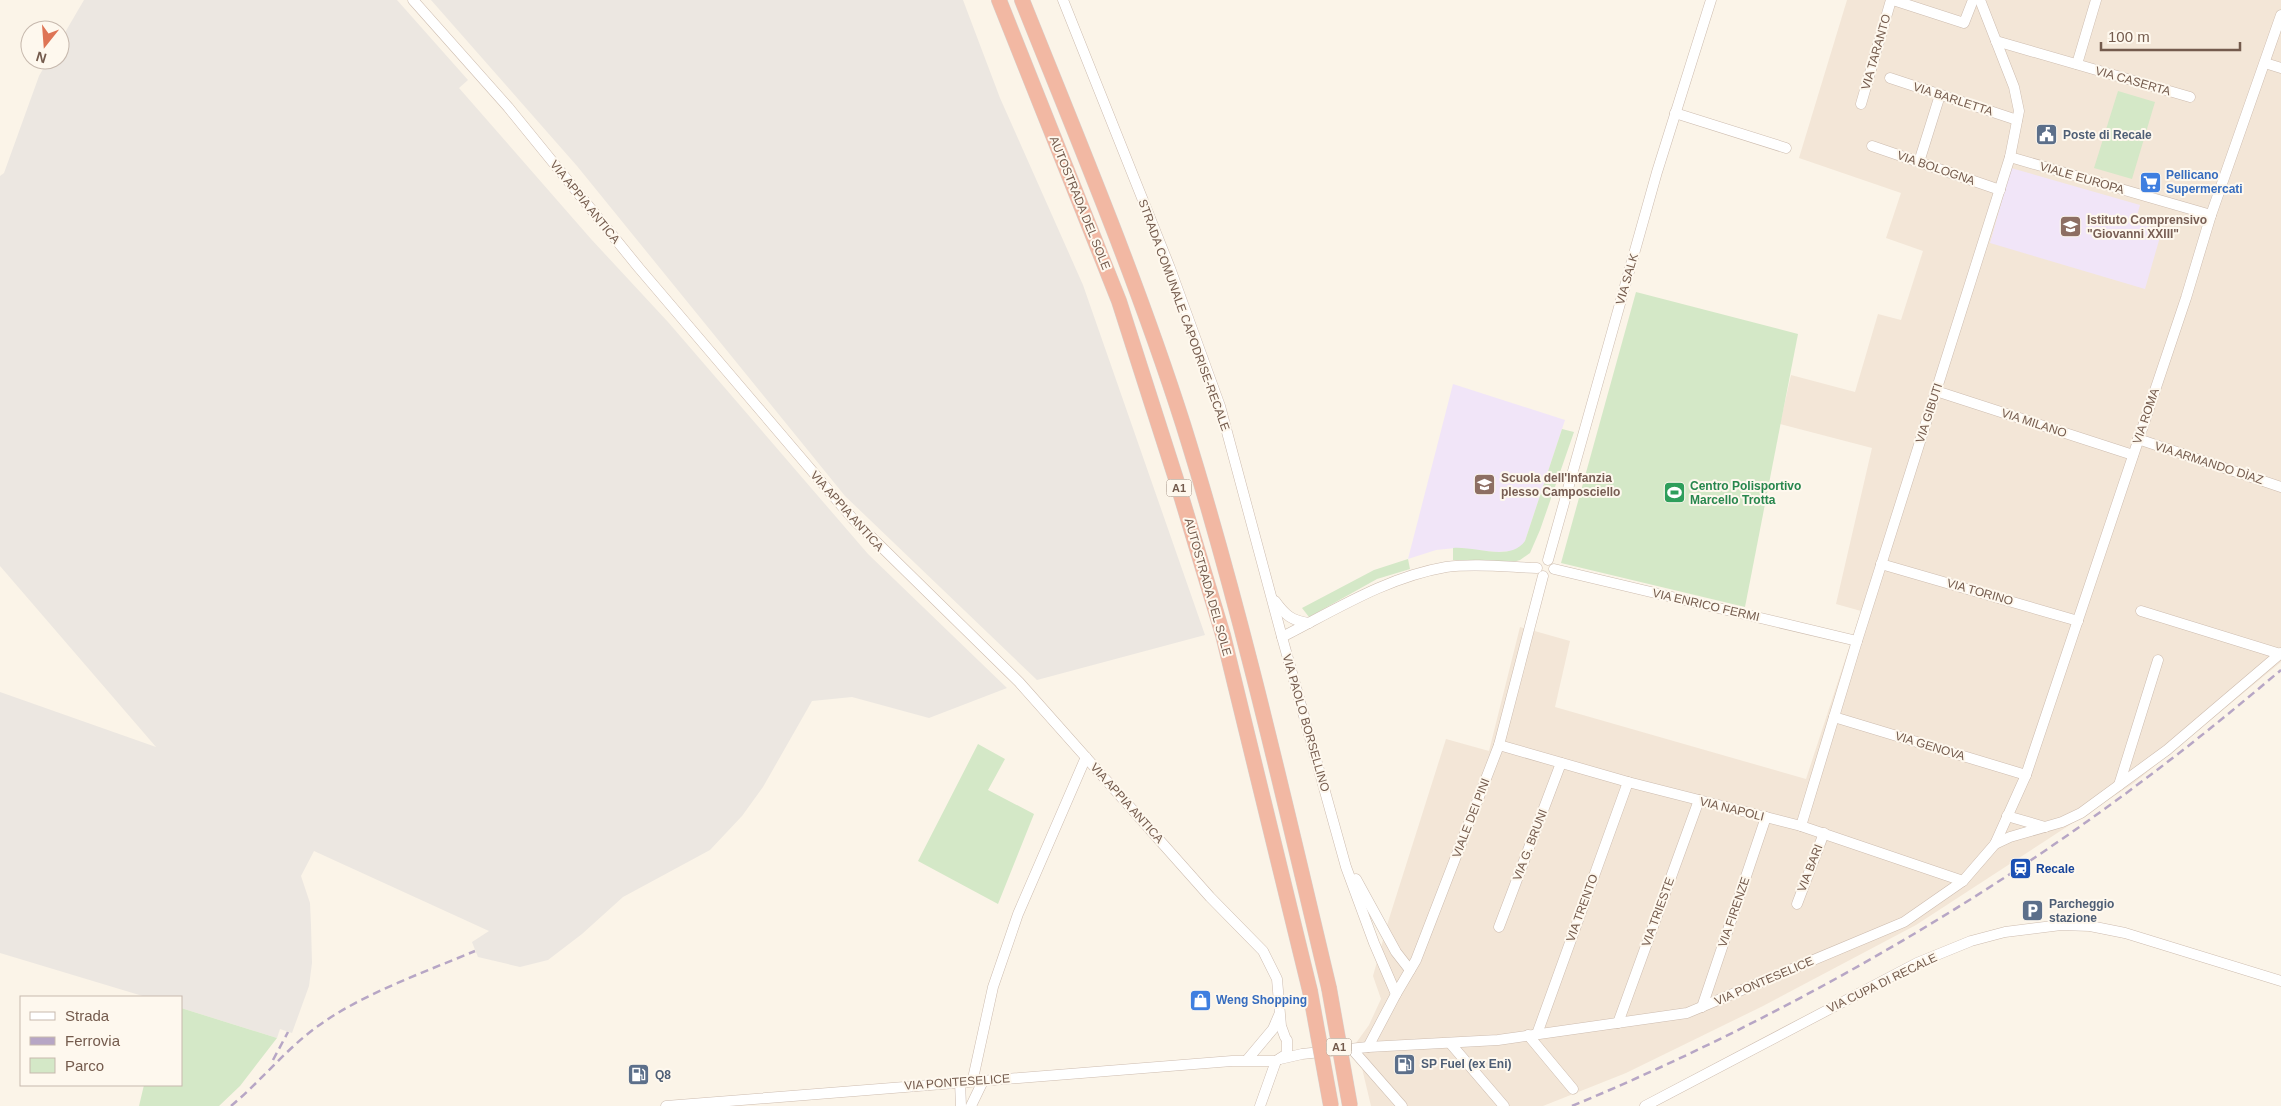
<svg xmlns="http://www.w3.org/2000/svg" width="2281" height="1106" font-family="Helvetica,sans-serif">
<style>
.residential{fill:#f3e6d7}
.industrial{fill:#ece7e1}
.education{fill:#f1e5f8}
.green{fill:#d4e8c7}
.lines{fill:none;stroke-linecap:round;stroke-linejoin:round}
.minor-casing{stroke:#cdbcaf;stroke-width:11}
.highway-casing{stroke:#d8d1cd;stroke-width:16}
.minor{stroke:#fff;stroke-width:10}
.highway{stroke:#f2b8a3;stroke-width:15}
.rail{stroke:#b7a6c5;stroke-width:2.5;stroke-dasharray:8 5;stroke-linecap:butt}
.highway-bridge-casing{stroke:#d8d1cd;stroke-width:16;stroke-linecap:butt}
.highway-bridge{stroke:#f2b8a3;stroke-width:15}
.labels{text-anchor:middle;dominant-baseline:central;stroke-width:4;stroke-linejoin:round;paint-order:stroke}
.shield{fill:#fef8ee;stroke:#9d8a7d;stroke-width:1}
.shield-label{font-size:11px;font-weight:bold;fill:#745b4d}
.street-label{font-size:12px;fill:#745b4d;stroke:#fef8ee}
.service-label{font-size:12px;font-weight:bold;fill:#4e5e75;stroke:#fef8ee;text-anchor:start}
.shop-label{font-size:12px;font-weight:bold;fill:#366cbe;stroke:#fef8ee;text-anchor:start}
.education-label{font-size:12px;font-weight:bold;fill:#785e54;stroke:#fef8ee;text-anchor:start}
.leisure-label{font-size:12px;font-weight:bold;fill:#27864d;stroke:#fef8ee;text-anchor:start}
.transit-label{font-size:12px;font-weight:bold;fill:#164399;stroke:#fef8ee;text-anchor:start}
</style>
<rect width="100%" height="100%" fill="#fbf4e8"/>
<path class="residential" d="M1847 0H2281V662L2134 783 1916 925 1763 1006 1626 1073 1543 1106H1371L1356 1043 1369 1025 1381 999 1373 976 1388 922 1446 739 1489 751 1520 627 1570 641 1555 707 1806 779 1861 611 1836 604 1872 448 1780 424 1791 375 1855 392 1878 314 1901 320 1923 251 1886 238 1901 193 1799 158Z"/>
<g class="industrial">
<path d="M84 0H397L468 80 459 88 591 239 668 322 868 554 1007 688 929 718 852 697 812 701 763 787 742 816 710 850 623 897 582 934 548 960 520 967 478 957 472 942 489 931 314 851 301 876 310 903 311 925 312 963 309 986 292 1033 280 1029 277 1038 181 1008V997H146L0 953V692L156 747 0 566V176L4 173 39 76 48 60H60V41Z"/>
<path d="M431 0H963L1000 98 1083 285 1205 635 1037 680 845 496 577 166Z"/>
</g>
<g class="education">
<path d="M2011 168 2140 205 2135 223 2162 230 2145 289 1990 243Z"/>
<path d="M1453 384 1565 420 1525 541 1521 547 1512 551 1497 552 1456 548 1436 550 1408 559Z"/>
</g>
<g class="green">
<path d="M2118 91 2155 102 2132 179 2094 168Z"/>
<path d="M1636 292 1798 334 1745 607 1561 563Z"/>
<path d="M1562 429 1574 432 1540 530 1530 553 1520 560 1510 563 1453 560V548C1475 546 1510 562 1525 541Z"/>
<path d="M1408 559 1410 569 1377 579 1309 617 1302 608 1374 570Z"/>
<path d="M978 744 1005 759 988 790 1034 814 998 904 918 861Z"/>
<path d="M181 1008 277 1038 240 1086 219 1106H139L144 1085H181Z"/>
</g>
<g class="lines">
<defs>
<g id="minor">
<path d="M413 0 508 107 639 268 853 519 1019 682 1210 897 1263 951 1277 979 1281 1026 1285 1037"/>
<path d="M1063 0 1170 268 1220 406 1282 637"/>
<path d="M1893 0 1964 23 1973 0"/>
<path d="M1996 41 2190 97"/>
<path d="M2265 63 2281 68"/>
<path d="M2077 64 2096 0"/>
<path d="M1890 78 2017 120"/>
<path d="M1861 104 1891 0"/>
<path d="M1675 113 1786 148"/>
<path d="M1872 146 2000 190"/>
<path d="M2010 157 2211 215"/>
<path d="M1919 162 1940 95"/>
<path d="M1936 391 2133 455"/>
<path d="M2138 439 2281 487"/>
<path d="M1548 560 1657 172 1711 0"/>
<path d="M1881 564 2078 621"/>
<path d="M1554 569 1857 641"/>
<path d="M1275 601C1285 615 1292 621 1309 623"/>
<path d="M2141 611 2280 654"/>
<path d="M1834 717 2026 775"/>
<path d="M1499 745 1628 782 1801 826 1963 881"/>
<path d="M2119 785 2158 660"/>
<path d="M2007 816 2045 827"/>
<path d="M1801 826 1857 641 2010 157 2019 111 2014 87 1980 0"/>
<path d="M1995 844 2026 775 2186 298 2211 215 2281 15"/>
<path d="M1356 879 1396 952 1410 970"/>
<path d="M1797 904 1824 833"/>
<path d="M1499 927 1561 763"/>
<path d="M1396 994 1374 943 1346 867 1282 637C1335 610 1387 577 1446 567 1475 563 1508 567 1537 568"/>
<path d="M1702 1007 1766 817"/>
<path d="M1618 1023 1699 800"/>
<path d="M1537 1034 1628 782"/>
<path d="M1528 1035 1573 1089"/>
<path d="M1450 1043 1504 1106"/>
<path d="M1368 1047 1396 994 1416 960 1499 745 1543 576"/>
<path d="M1352 1049 1402 1106"/>
<path d="M1280 1059 1302 1054 1368 1047 1498 1040 1687 1013 1904 922 1963 881 1995 844 2010 837 2062 822 2081 813 2167 750 2281 653"/>
<path d="M1247 1060 1273 1029 1279 1015"/>
<path d="M974 1074 993 987 1018 914 1086 757"/>
<path d="M960 1082 961 1106"/>
<path d="M666 1106 1232 1061H1276L1287 1054V1040"/>
<path d="M971 1106 983 1081"/>
<path d="M1260 1106 1276 1061"/>
<path d="M1645 1106 1917 963 1971 941 2005 932 2061 925 2090 926 2125 933 2281 981"/>
</g>
<g id="highway">
<path d="M999 0 1119 301 1176 479 1223 635 1310 991"/>
<path d="M1022 0C1078 140 1137 280 1183 424 1241 609 1284 799 1329 988"/>
</g>
</defs>
<use href="#minor" class="minor-casing"/>
<use href="#highway" class="highway-casing"/>
<use href="#minor" class="minor"/>
<use href="#highway" class="highway"/>
<g class="rail">
<path d="M273 1060 288 1032"/>
<path d="M231 1106C261 1081 286 1049 318 1026 362 994 425 972 475 951"/>
<path d="M1572 1106C1781 1019 1991 899 2170 760 2208 731 2244 701 2281 670"/>
</g>
<defs>
<g id="highway-bridge">
<path d="M1329 988 1350 1106"/>
<path d="M1310 991 1331 1106"/>
</g>
</defs>
<use href="#highway-bridge" class="highway-bridge-casing"/>
<use href="#highway-bridge" class="highway-bridge"/>
</g>
<defs>
<symbol id="civic-square" viewBox="-11 -11 22 22"><rect x="-9" y="-9" width="18" height="18" rx="4" fill="#5c6f8a" stroke="#fef8ee"/><path d="M-.6-6.5H3V-4.5H.6V-3L4-1V1h2V6H-6V1h2V-1L-.6-3ZM-1.2 2.5V6h2.4V2.5Z" fill="#fff"/></symbol>
<symbol id="supermarket-square" viewBox="-11 -11 22 22"><rect x="-9" y="-9" width="18" height="18" rx="4" fill="#3f7fe0" stroke="#fef8ee"/><path d="M-6-5.5h2.5l.6 2H6L4.5 2H-2.5L-4.4-4H-6ZM-1.5 3.2a1.3 1.3 0 1 0 .1 0ZM3 3.2a1.3 1.3 0 1 0 .1 0Z" fill="#fff"/></symbol>
<symbol id="school-square" viewBox="-11 -11 22 22"><rect x="-9" y="-9" width="18" height="18" rx="4" fill="#8d6e63" stroke="#fef8ee"/><path d="M0-5L7-2L0 1L-7-2ZM-4 1L0 2.5L4 1V4Q0 6-4 4Z" fill="#fff"/></symbol>
<symbol id="stadium-square" viewBox="-11 -11 22 22"><rect x="-9" y="-9" width="18" height="18" rx="4" fill="#2e9e5b" stroke="#fef8ee"/><path d="M0-5a6.5 5 0 1 0 0 10a6.5 5 0 1 0 0-10ZM-3.5-1.8h7v3.6h-7Z" fill="#fff"/></symbol>
<symbol id="station-square" viewBox="-11 -11 22 22"><rect x="-9" y="-9" width="18" height="18" rx="4" fill="#1a4fb4" stroke="#fef8ee"/><path d="M-3-6H3Q5-6 5-4V2Q5 4 3 4L4.5 6H3L1.5 4h-3L-3 6H-4.5L-3 4Q-5 4-5 2V-4Q-5-6-3-6ZM-3.5-4v3h7v-3ZM-3.5 1v1.5H-2V1ZM2 1v1.5H3.5V1Z" fill="#fff"/></symbol>
<symbol id="parking-square" viewBox="-11 -11 22 22"><rect x="-9" y="-9" width="18" height="18" rx="4" fill="#5c6f8a" stroke="#fef8ee"/><path d="M-3.5-5.5H1a3.5 3.5 0 0 1 0 7H-1V5.5H-3.5ZM-1-3.4V-.6H.8a1.4 1.4 0 0 0 0-2.8Z" fill="#fff"/></symbol>
<symbol id="shop-square" viewBox="-11 -11 22 22"><rect x="-9" y="-9" width="18" height="18" rx="4" fill="#3f7fe0" stroke="#fef8ee"/><path d="M-5-2.5h2.3a2.7 3.5 0 0 1 5.4 0H5L5.5 6h-11ZM-1.5-2.5h3a1.5 2.3 0 0 0-3 0Z" fill="#fff"/></symbol>
<symbol id="fuel-square" viewBox="-11 -11 22 22"><rect x="-9" y="-9" width="18" height="18" rx="4" fill="#5c6f8a" stroke="#fef8ee"/><path d="M-5.5-6h7V0h2V4h1.3V-2.5L3-4.5l.8-.8L6-3V5H2.5V1h-1V6h-7ZM-4.2-4.7v3.2H.2V-4.7Z" fill="#fff"/></symbol>
</defs>
<g fill-rule="evenodd">
<use href="#civic-square" x="2034" y="122" width="25" height="25"/>
<use href="#supermarket-square" x="2138" y="170" width="25" height="25"/>
<use href="#school-square" x="2058" y="214" width="25" height="25"/>
<use href="#school-square" x="1472" y="472" width="25" height="25"/>
<use href="#stadium-square" x="1662" y="480" width="25" height="25"/>
<use href="#station-square" x="2008" y="856" width="25" height="25"/>
<use href="#parking-square" x="2020" y="898" width="25" height="25"/>
<use href="#shop-square" x="1188" y="988" width="25" height="25"/>
<use href="#fuel-square" x="1392" y="1052" width="25" height="25"/>
<use href="#fuel-square" x="626" y="1062" width="25" height="25"/>
</g>
<g class="labels">
<g class="shield">
<rect x="1166.5" y="479.5" width="25" height="17" rx="4"/>
<rect x="1326.5" y="1038.5" width="25" height="17" rx="4"/>
</g>
<g class="shield-label">
<text x="1179" y="488">A1</text>
<text x="1339" y="1047">A1</text>
</g>
<g class="street-label">
<text transform="translate(1876 52) rotate(-74)">VIA TARANTO</text>
<text transform="translate(2133 81) rotate(16)">VIA CASERTA</text>
<text transform="translate(1953 99) rotate(18)">VIA BARLETTA</text>
<text transform="translate(1936 168) rotate(19)">VIA BOLOGNA</text>
<text transform="translate(2082 178) rotate(16)">VIALE EUROPA</text>
<text transform="translate(585 202) rotate(51)">VIA APPIA ANTICA</text>
<text transform="translate(1080 203) rotate(68)">AUTOSTRADA DEL SOLE</text>
<text transform="translate(1627 279) rotate(-74)">VIA SALK</text>
<text transform="translate(1184 315) rotate(70)">STRADA COMUNALE CAPODRISE-RECALE</text>
<text transform="translate(1929 413) rotate(-72)">VIA GIBUTI</text>
<text transform="translate(2146 416) rotate(-71)">VIA ROMA</text>
<text transform="translate(2034 423) rotate(18)">VIA MILANO</text>
<text transform="translate(2209 463) rotate(18)">VIA ARMANDO DÌAZ</text>
<text transform="translate(847 511) rotate(48)">VIA APPIA ANTICA</text>
<text transform="translate(1208 587) rotate(74)">AUTOSTRADA DEL SOLE</text>
<text transform="translate(1980 592) rotate(16)">VIA TORINO</text>
<text transform="translate(1706 605) rotate(13)">VIA ENRICO FERMI</text>
<text transform="translate(1306 723) rotate(74)">VIA PAOLO BORSELLINO</text>
<text transform="translate(1930 746) rotate(17)">VIA GENOVA</text>
<text transform="translate(1127 803) rotate(48)">VIA APPIA ANTICA</text>
<text transform="translate(1732 809) rotate(14)">VIA NAPOLI</text>
<text transform="translate(1471 818) rotate(-69)">VIALE DEI PINI</text>
<text transform="translate(1530 845) rotate(-69)">VIA G. BRUNI</text>
<text transform="translate(1810 868) rotate(-69)">VIA BARI</text>
<text transform="translate(1582 908) rotate(-70)">VIA TRENTO</text>
<text transform="translate(1658 912) rotate(-70)">VIA TRIESTE</text>
<text transform="translate(1734 912) rotate(-71)">VIA FIRENZE</text>
<text transform="translate(1764 981) rotate(-23)">VIA PONTESELICE</text>
<text transform="translate(1882 983) rotate(-26)">VIA CUPA DI RECALE</text>
<text transform="translate(957 1082) rotate(-4)">VIA PONTESELICE</text>
</g>
<g class="service-label">
<text x="2063" y="135">Poste di Recale</text>
<text x="2049" y="904">Parcheggio<tspan x="2049" dy="14">stazione</tspan></text>
<text x="1421" y="1064">SP Fuel (ex Eni)</text>
<text x="655" y="1075">Q8</text>
</g>
<g class="shop-label">
<text x="2166" y="175">Pellicano<tspan x="2166" dy="14">Supermercati</tspan></text>
<text x="1216" y="1000">Weng Shopping</text>
</g>
<g class="education-label">
<text x="2087" y="220">Istituto Comprensivo<tspan x="2087" dy="14">"Giovanni XXIII"</tspan></text>
<text x="1501" y="478">Scuola dell'Infanzia<tspan x="1501" dy="14">plesso Camposciello</tspan></text>
</g>
<g class="leisure-label">
<text x="1690" y="486">Centro Polisportivo<tspan x="1690" dy="14">Marcello Trotta</tspan></text>
</g>
<g class="transit-label">
<text x="2036" y="869">Recale</text>
</g>
</g>
<rect x="20" y="996" width="162" height="90" fill="#fef8ee" stroke="#c7b9ae"/>
<rect x="30" y="1012" width="25" height="8" fill="#ffffff" stroke="#c7b9ae"/>
<text x="65" y="1021" font-size="15" fill="#745b4d">Strada</text>
<rect x="30" y="1037" width="25" height="8" fill="#b7a6c5" stroke="#c7b9ae"/>
<text x="65" y="1046" font-size="15" fill="#745b4d">Ferrovia</text>
<rect x="30" y="1058" width="25" height="15" fill="#d4e8c7" stroke="#c7b9ae"/>
<text x="65" y="1071" font-size="15" fill="#745b4d">Parco</text>
<g transform="translate(45 45) rotate(197)"><circle r="24" fill="#fef8ee" stroke="#c7b9ae"/>
<path d="M0-4L9 19L0 12L-9 19Z" fill="#de7455"/>
<text y="-8" font-size="14" font-weight="bold" text-anchor="middle" fill="#745b4d">N</text>
</g>
<path d="M2101 42v8h139v-8" fill="none" stroke="#745b4d" stroke-width="2.5"/>
<text x="2108" y="42" font-size="15" fill="#745b4d" stroke="#fef8ee" stroke-width="4" paint-order="stroke">100 m</text>
</svg>
